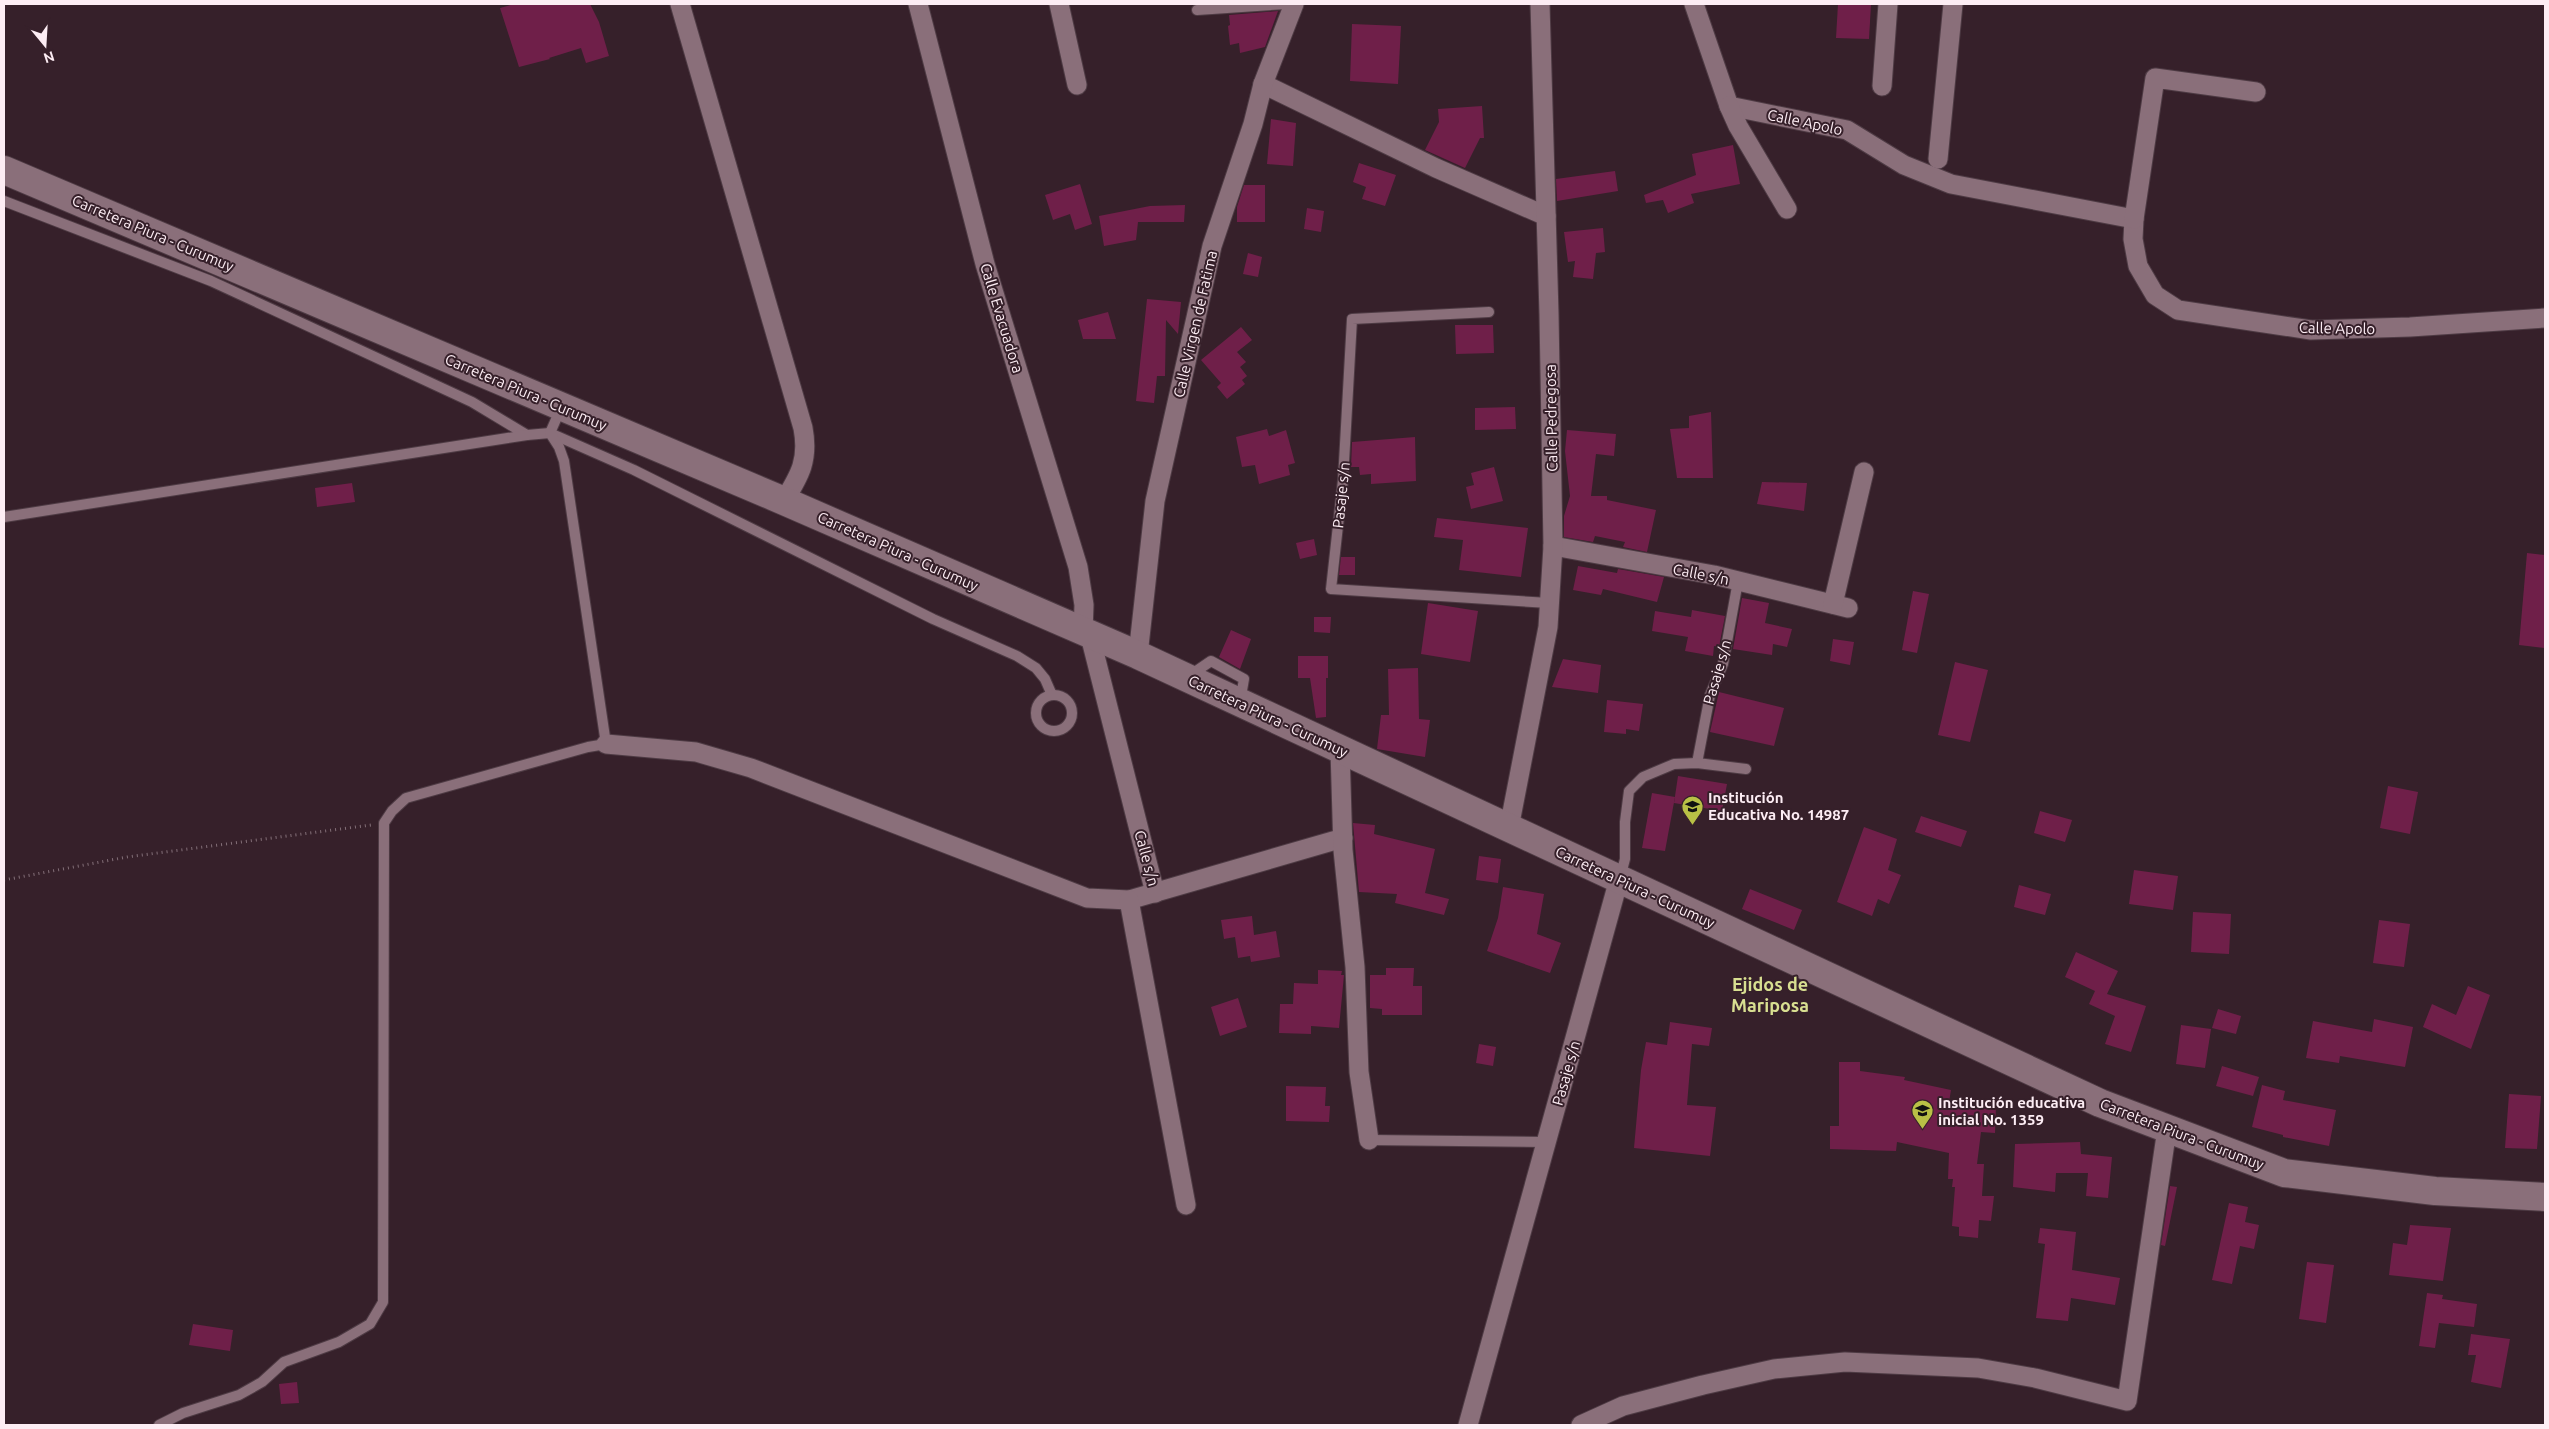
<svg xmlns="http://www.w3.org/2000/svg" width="2549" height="1429" font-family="Ubuntu,sans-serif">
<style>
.building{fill:#6f1f49}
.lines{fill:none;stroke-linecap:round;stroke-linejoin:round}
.lane-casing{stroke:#4e3b44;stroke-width:12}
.street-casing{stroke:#4e3b44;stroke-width:21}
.secondary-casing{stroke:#4e3b44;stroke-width:30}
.path{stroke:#836f78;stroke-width:3;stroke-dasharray:1 4;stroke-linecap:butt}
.lane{stroke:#8a6f7a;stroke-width:10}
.street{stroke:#8a6f7a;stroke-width:19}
.secondary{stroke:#8a6f7a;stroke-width:28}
.labels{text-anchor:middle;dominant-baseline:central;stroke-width:4;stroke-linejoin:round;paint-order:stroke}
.street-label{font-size:15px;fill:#fdedf4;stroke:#36202a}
.poi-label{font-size:15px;font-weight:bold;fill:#fdedf4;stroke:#36202a;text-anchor:start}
.quarter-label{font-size:18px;font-weight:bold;fill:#d8df91;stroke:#36202a}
</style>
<rect width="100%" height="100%" fill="#36202a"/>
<g class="building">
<path d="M514 4H590L599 22 609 56 586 63 581 48 549 58 550 59 519 67 500 8Z"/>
<path d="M1838 4H1871L1869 39 1836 38Z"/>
<path d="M1278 11 1265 47 1240 53 1239 43 1230 45 1228 26 1230 25 1229 15Z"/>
<path d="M1352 24 1401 26 1398 84 1350 81Z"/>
<path d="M1482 106 1484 138H1480L1465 168 1425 150 1439 122 1438 109Z"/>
<path d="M1271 119 1296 123 1293 166 1267 164Z"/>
<path d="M1733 145 1740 184 1691 194 1694 203 1668 213 1663 200 1646 203 1644 195 1696 175 1692 154Z"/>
<path d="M1359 163 1396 175 1385 206 1362 199 1366 187 1353 182Z"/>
<path d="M1615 171 1618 191 1557 201 1556 179Z"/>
<path d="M1080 184 1092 224 1075 230 1070 214 1053 220 1045 195Z"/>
<path d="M1244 185H1265V222H1237V207Z"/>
<path d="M1185 205 1184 222H1138L1136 240 1104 246 1099 216 1150 206Z"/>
<path d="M1307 208 1324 211 1321 232 1304 229Z"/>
<path d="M1603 228 1605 252 1596 253 1593 279 1573 277 1575 261 1568 262 1564 232Z"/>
<path d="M1248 253 1262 257 1258 277 1243 274Z"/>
<path d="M1147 299 1181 302 1178 334 1166 320 1165 376H1157L1154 403 1136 401Z"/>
<path d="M1108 312 1116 339H1083L1078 320Z"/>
<path d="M1455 325H1493L1494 353 1456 354Z"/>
<path d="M1241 327 1252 340 1237 352 1246 362 1240 367 1247 376 1242 380 1245 384 1227 399 1217 387 1221 383 1201 360Z"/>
<path d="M1515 407 1516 429 1475 430V408Z"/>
<path d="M1711 412 1713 478H1677L1670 429 1689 428V416Z"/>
<path d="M1267 429 1269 436 1286 430 1295 463 1288 465 1290 475 1259 484 1255 465 1242 467 1236 437Z"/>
<path d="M1567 430 1616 434 1614 456 1596 454 1591 496H1607V500L1656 510 1647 552 1623 547 1625 542 1595 536 1593 542 1564 537V516L1570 496 1565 451Z"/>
<path d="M1415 437 1416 481 1371 484V474L1360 475 1359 467H1351L1352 442Z"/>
<path d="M1494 467 1503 501 1471 509 1466 487 1474 485 1471 473Z"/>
<path d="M1762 482 1807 483 1804 511 1757 504Z"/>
<path d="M352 483 355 502 317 507 315 488Z"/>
<path d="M1437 518 1528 528 1521 577 1459 570 1463 540 1434 537Z"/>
<path d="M1314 539 1317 555 1300 559 1296 543Z"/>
<path d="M2527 553 2545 555V648L2519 645Z"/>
<path d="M1341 557H1355V575H1339Z"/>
<path d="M1578 566 1617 573 1618 569 1664 577 1657 602 1603 589 1601 595 1573 590Z"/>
<path d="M1913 591 1929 594 1917 653 1902 650Z"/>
<path d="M1742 598 1769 603 1765 623 1792 629 1787 647 1773 644 1772 655 1733 649Z"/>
<path d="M1428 603 1478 611 1470 662 1421 654Z"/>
<path d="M1692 610 1725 616 1719 647 1714 646 1713 656 1685 651 1688 637 1652 631 1655 611 1691 617Z"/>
<path d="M1314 617H1331L1330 633 1314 632Z"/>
<path d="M1231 630 1251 639 1240 669 1219 657Z"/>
<path d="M1833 639 1854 642 1850 665 1830 661Z"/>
<path d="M1298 656H1328V678H1326V717L1316 718 1310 678H1298Z"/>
<path d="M1563 659 1601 665 1598 693 1552 687Z"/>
<path d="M1955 662 1988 670 1970 742 1938 735Z"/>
<path d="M1418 668 1419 719 1430 720 1425 757 1377 749 1381 715H1389L1388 669Z"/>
<path d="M1719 692 1784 708 1774 746 1710 732Z"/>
<path d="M1607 700 1643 704 1639 731 1626 729V734L1604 732Z"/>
<path d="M1678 776 1727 784 1722 811 1674 803Z"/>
<path d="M2388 786 2418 792 2410 834 2380 828Z"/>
<path d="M1652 793 1675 797 1665 851 1642 848Z"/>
<path d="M2040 811 2072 820 2065 842 2034 833Z"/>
<path d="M1921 816 1967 831 1961 847 1915 832Z"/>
<path d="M1353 823 1375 825 1374 834 1435 849 1425 893 1449 899 1444 915 1395 903 1397 894 1359 892Z"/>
<path d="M1864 827 1897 839 1888 870 1901 875 1889 904 1878 899 1872 916 1837 902Z"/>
<path d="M1479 856 1501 859 1498 883 1476 880Z"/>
<path d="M2134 870 2178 876 2173 910 2129 904Z"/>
<path d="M2019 885 2051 894 2045 915 2014 907Z"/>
<path d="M1503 887 1544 894 1537 934 1561 943 1550 973 1487 951 1498 918Z"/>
<path d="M1750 889 1802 910 1794 930 1742 909Z"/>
<path d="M2193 912 2231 914 2229 954 2191 952Z"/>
<path d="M1252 916 1254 935 1276 931 1280 957 1251 962 1250 956 1238 958 1235 937 1224 939 1221 920Z"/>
<path d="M2379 920 2410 924 2404 967 2373 963Z"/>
<path d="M2076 952 2118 971 2107 994 2146 1006 2131 1052 2105 1044 2115 1016 2089 1004 2095 991 2065 977Z"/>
<path d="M1386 968H1414L1413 986H1422V1015H1382V1009L1370 1008V975H1386Z"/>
<path d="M1318 970 1342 971 1341 975H1344L1339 1028 1311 1026V1034L1279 1033 1280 1004H1293L1294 983 1318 984Z"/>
<path d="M2468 986 2490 995 2471 1049 2423 1027 2432 1004 2456 1015Z"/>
<path d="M1238 998 1247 1027 1220 1036 1211 1007Z"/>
<path d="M2218 1009 2241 1016 2236 1034 2212 1028Z"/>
<path d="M2374 1019 2413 1027 2405 1067 2340 1056 2339 1063 2306 1058 2313 1021 2372 1032Z"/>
<path d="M1670 1022 1712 1028 1709 1046 1692 1044 1687 1105 1716 1107 1710 1156 1634 1148 1641 1070 1646 1042 1667 1045Z"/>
<path d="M2181 1025 2211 1029 2205 1068 2176 1064Z"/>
<path d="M1479 1044 1496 1047 1493 1066 1476 1063Z"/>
<path d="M1839 1062H1860V1071L1905 1077 1904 1080 1951 1090 1949 1102 1996 1106 1995 1133 1981 1132 1977 1164H1984L1982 1196H1994L1991 1221 1979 1220 1978 1238 1959 1236V1227L1952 1226 1955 1187H1952L1953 1179H1948L1949 1153 1897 1142 1896 1151 1830 1149V1126H1839Z"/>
<path d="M2222 1066 2259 1077 2253 1096 2216 1086Z"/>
<path d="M2262 1085 2285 1091 2283 1100 2336 1110 2329 1146 2283 1137V1135L2252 1127Z"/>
<path d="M1286 1086 1326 1087 1325 1106H1330L1329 1122 1286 1121Z"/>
<path d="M2509 1094 2541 1096 2537 1149 2505 1148Z"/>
<path d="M2080 1142 2081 1154 2112 1157 2108 1198 2086 1196 2088 1173H2056L2055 1192 2013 1187 2015 1144Z"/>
<path d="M2170 1186 2177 1187 2165 1246 2161 1245Z"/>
<path d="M2229 1203 2248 1207 2245 1222 2259 1225 2254 1249 2240 1246 2232 1284 2212 1280Z"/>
<path d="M2410 1225 2451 1228 2443 1281 2389 1275 2393 1243 2407 1245Z"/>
<path d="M2040 1228 2076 1232 2072 1270 2120 1278 2115 1305 2071 1298 2068 1321 2036 1318 2045 1244 2038 1243Z"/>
<path d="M2307 1262 2334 1265 2326 1323 2299 1319Z"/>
<path d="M2427 1293 2443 1295 2442 1299 2477 1304 2474 1327 2439 1323 2435 1348 2419 1346Z"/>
<path d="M193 1324 233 1330 230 1351 189 1345Z"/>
<path d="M2471 1334 2510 1339 2501 1388 2471 1382 2476 1355H2468Z"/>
<path d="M297 1382 299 1403 281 1404 279 1384Z"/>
</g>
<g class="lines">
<defs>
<g id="lane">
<path d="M1197 10 1286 4"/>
<path d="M4 201 211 281 472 402 527 435"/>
<path d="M1489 312 1352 319 1343 480 1331 589 1549 603"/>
<path d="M4 517 527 435 550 433 634 470 933 619 1017 656 1036 668 1045 679 1052 695"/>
<path d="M1189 676 1211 661 1244 679 1240 702"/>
<circle cx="1054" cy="713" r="18"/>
<path d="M1697 763 1710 695 1723 664 1738 581"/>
<path d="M1620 878 1625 859V822L1629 791 1643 777 1674 764 1697 763 1746 769"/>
<path d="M1369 1140 1547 1142"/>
<path d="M159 1425 183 1413 239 1395 262 1382 284 1362 339 1342 370 1324 383 1302 384 823 392 811 406 798 588 747 606 744 564 461 559 447 550 433 561 408"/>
</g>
<g id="street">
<path d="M680 4 803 428C809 460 800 475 784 501"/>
<path d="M918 4 985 264 1078 567 1084 605 1083 632"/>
<path d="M1059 4 1077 85"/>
<path d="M1694 4 1729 106 1847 130 1904 165 1951 184 2134 219 2133 239 2138 266 2155 295 2178 310 2311 330 2410 327 2545 318"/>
<path d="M1263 84 1436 168 1546 216"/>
<path d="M1882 86 1888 4"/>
<path d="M1729 106 1738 126 1787 209"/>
<path d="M1938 159 1953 4"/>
<path d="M2134 219 2155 78 2256 92"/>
<path d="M1553 546 1714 575 1848 608"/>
<path d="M1833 604 1864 472"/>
<path d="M1090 636 1155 893"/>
<path d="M1138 655 1155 501 1212 246 1253 124 1263 84 1294 4"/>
<path d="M606 744 696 752 751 768 1087 898 1129 900 1343 838"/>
<path d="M1340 750 1343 850 1355 967 1359 1072 1369 1140"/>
<path d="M1509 828 1548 627 1553 546 1549 314 1540 4"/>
<path d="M1129 900 1186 1205"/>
<path d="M1468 1425 1619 879"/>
<path d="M1581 1425 1623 1406 1703 1385 1774 1369 1845 1362 1978 1368 2035 1378 2127 1401 2167 1129"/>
</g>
<path id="secondary" d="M4 170 784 501 1138 655 2100 1103 2284 1173 2435 1191 2545 1197"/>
</defs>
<use href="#lane" class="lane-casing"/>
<use href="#street" class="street-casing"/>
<use href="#secondary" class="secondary-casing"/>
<path class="path" d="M4 880 127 857 371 825"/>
<use href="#lane" class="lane"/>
<use href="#street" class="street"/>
<use href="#secondary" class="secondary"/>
</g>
<defs>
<symbol id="school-pin" viewBox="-11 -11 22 30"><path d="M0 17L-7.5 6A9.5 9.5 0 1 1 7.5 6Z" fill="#b9c046" stroke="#36202a"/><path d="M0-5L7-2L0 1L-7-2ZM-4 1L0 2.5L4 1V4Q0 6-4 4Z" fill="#111"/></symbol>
</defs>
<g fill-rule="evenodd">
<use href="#school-pin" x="1680" y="794" width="25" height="34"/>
<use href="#school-pin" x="1910" y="1098" width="25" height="34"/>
</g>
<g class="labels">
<g class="street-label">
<text transform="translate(1805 122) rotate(12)">Calle Apolo</text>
<text transform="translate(153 233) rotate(23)">Carretera Piura - Curumuy</text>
<text transform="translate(1002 318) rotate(73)">Calle Evacuadora</text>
<text transform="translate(1195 324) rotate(-77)">Calle Virgen de Fatima</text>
<text transform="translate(2337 328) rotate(1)">Calle Apolo</text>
<text transform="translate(526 392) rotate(23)">Carretera Piura - Curumuy</text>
<text transform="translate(1551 418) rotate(-91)">Calle Pedregosa</text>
<text transform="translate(1341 495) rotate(-84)">Pasaje s/n</text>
<text transform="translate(898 551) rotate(24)">Carretera Piura - Curumuy</text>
<text transform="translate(1701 574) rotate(11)">Calle s/n</text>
<text transform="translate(1717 672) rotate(-74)">Pasaje s/n</text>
<text transform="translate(1268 716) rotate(25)">Carretera Piura - Curumuy</text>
<text transform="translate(1147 858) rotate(75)">Calle s/n</text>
<text transform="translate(1635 887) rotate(25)">Carretera Piura - Curumuy</text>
<text transform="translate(1566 1073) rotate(-74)">Pasaje s/n</text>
<text transform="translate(2182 1134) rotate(21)">Carretera Piura - Curumuy</text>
</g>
<g class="poi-label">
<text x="1708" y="797">Institución<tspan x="1708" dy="17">Educativa No. 14987</tspan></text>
<text x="1938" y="1102">Institución educativa<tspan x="1938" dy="17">inicial No. 1359</tspan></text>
</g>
<g class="quarter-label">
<text x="1770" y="984">Ejidos de<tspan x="1770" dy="21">Mariposa</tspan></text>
</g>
</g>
<rect width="2549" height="1429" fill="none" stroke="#fdedf4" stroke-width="10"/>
<g transform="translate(45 45) rotate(162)" stroke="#36202a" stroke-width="4" paint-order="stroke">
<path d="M0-4L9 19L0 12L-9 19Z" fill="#fdedf4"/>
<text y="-8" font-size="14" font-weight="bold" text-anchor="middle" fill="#fdedf4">N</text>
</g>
</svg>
